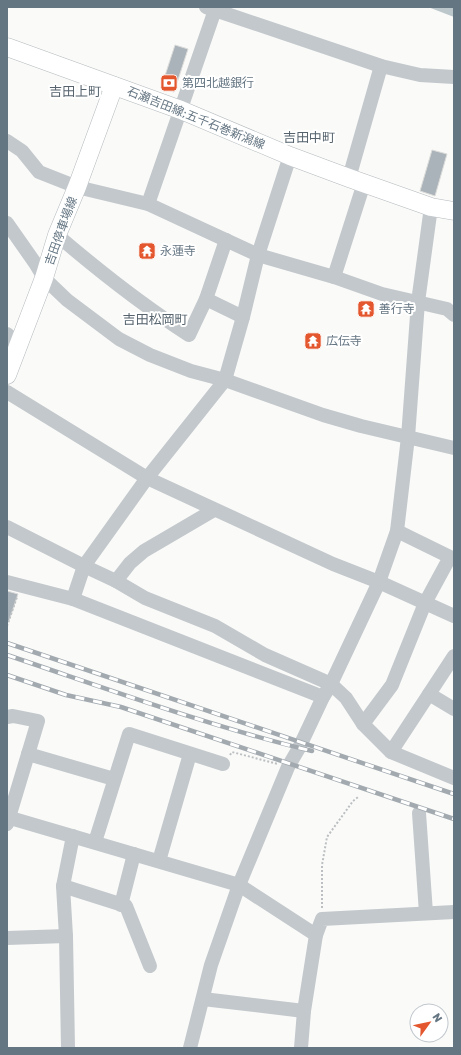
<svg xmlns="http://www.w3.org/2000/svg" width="461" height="1055" font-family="Rubik,'Noto Sans JP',sans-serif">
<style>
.water{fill:#bbc7cb}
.building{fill:#aab3b9;stroke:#dcdcda}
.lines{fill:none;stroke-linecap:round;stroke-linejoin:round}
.major-casing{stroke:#b5babe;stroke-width:19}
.path{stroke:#bbbfc2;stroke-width:2;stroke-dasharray:2 2;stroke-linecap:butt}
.minor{stroke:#c3c8cc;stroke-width:14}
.major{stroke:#fff;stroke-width:18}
.rail-casing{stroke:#a2aab0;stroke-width:4.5}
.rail{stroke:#fff;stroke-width:3;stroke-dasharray:9;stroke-linecap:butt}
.labels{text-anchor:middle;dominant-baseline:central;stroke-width:4;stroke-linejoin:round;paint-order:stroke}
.poi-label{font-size:12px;fill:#657683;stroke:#fff;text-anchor:start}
.street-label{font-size:12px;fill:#657683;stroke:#fff}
.neighbourhood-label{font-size:13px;fill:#57646e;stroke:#fff}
</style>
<rect width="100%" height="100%" fill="#fafaf8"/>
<path class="water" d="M428 7H454V17Z"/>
<g class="building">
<path d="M175 45 188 49 174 92 161 88Z"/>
<path d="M432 150 447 154 435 196 420 191Z"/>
<path d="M7 591 18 594 9 621H7Z"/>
</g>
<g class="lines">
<defs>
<g id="major">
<path d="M7 47 181 110 290 156 349 178 431 207 454 211"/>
<path d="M7 375 44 278 57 235 77 187 114 86"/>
</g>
</defs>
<use href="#major" class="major-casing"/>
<g class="path">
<path d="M7 626 17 597"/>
<path d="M230 755 232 752 278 764"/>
<path d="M322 908V865L327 837 353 801 358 797"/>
</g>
<g class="minor">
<path d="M206 7 381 66 420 75 454 77"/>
<path d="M7 141 22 151 39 172 77 187 148 204 258 255 334 277 382 294 447 309 454 315"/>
<path d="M349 178 381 66"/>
<path d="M148 204 216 7"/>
<path d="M7 223 35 263 44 278 67 300 119 339 150 355 191 371 225 380 323 415 361 426 454 448"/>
<path d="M57 235C99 271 142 305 189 335L206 299 226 240"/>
<path d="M334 277 364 183"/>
<path d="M206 299 243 317"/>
<path d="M7 334 19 345"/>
<path d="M7 392 147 478 333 564 379 582 454 616"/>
<path d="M7 527 84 566 116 581 145 598 215 626 265 655 331 684 346 698 363 724 391 752"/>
<path d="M116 581 130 563 144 551 214 510"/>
<path d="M7 582 73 599 323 697"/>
<path d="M73 599 84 566 147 478 225 380 243 317 258 255 290 156"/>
<path d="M454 656 391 752 454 778"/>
<path d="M429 694 454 709"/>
<path d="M7 717 13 716 38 721 7 824"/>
<path d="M363 724 392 685 425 603 450 557 397 531"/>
<path d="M28 754 114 779"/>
<path d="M419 813 426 913"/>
<path d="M7 817 239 885 316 935"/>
<path d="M95 842 129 734 223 764"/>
<path d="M159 861 190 754"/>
<path d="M63 886 126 906 150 966"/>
<path d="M121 905 134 854"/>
<path d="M7 938 66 936"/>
<path d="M203 999 304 1011"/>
<path d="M68 1048 66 936 63 886 73 836"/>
<path d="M190 1048 211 965 239 885 288 767 299 748 323 697 331 684 379 582 397 531 408 437 418 302 431 207"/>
<path d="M301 1048 304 1011 316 935 322 919 454 912"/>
</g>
<use href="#major" class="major"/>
<defs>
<g id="rail">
<path d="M7 643 454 794"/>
<path d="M7 655C108 689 208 726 312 751"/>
<path d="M7 675 66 695 121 707 454 819"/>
</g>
</defs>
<use href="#rail" class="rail-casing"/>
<use href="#rail" class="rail"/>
</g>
<defs>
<symbol id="bank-square" viewBox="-11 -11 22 22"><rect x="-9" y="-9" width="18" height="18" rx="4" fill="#e4572e" stroke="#fff"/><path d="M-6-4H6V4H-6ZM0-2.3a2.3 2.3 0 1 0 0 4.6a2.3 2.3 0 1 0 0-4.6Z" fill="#fff"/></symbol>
<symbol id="temple-square" viewBox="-11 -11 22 22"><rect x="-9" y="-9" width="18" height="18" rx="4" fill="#e4572e" stroke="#fff"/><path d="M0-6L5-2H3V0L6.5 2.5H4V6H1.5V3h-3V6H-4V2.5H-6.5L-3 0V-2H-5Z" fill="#fff"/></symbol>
</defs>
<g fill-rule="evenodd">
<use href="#bank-square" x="159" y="73" width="20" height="20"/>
<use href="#temple-square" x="137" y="241" width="20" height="20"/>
<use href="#temple-square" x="356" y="299" width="20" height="20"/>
<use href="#temple-square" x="303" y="331" width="20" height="20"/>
</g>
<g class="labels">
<g class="poi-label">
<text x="182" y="83">第四北越銀行</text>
<text x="160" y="251">永蓮寺</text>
<text x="379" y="309">善行寺</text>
<text x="326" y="341">広伝寺</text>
</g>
<g class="street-label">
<text transform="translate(196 118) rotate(22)">石瀬吉田線;五千石巻新潟線</text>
<text transform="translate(61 231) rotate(-70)">吉田停車場線</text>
</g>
<g class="neighbourhood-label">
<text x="75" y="91">吉田上町</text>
<text x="309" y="137">吉田中町</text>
<text x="155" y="319">吉田松岡町</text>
</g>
</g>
<rect width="461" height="1055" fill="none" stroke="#657683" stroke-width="16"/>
<g transform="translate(429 1023) rotate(57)"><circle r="19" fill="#ffffff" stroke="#c1c8cd"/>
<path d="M0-3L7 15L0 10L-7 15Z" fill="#e4572e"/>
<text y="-6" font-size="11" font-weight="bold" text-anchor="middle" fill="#657683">N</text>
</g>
</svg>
